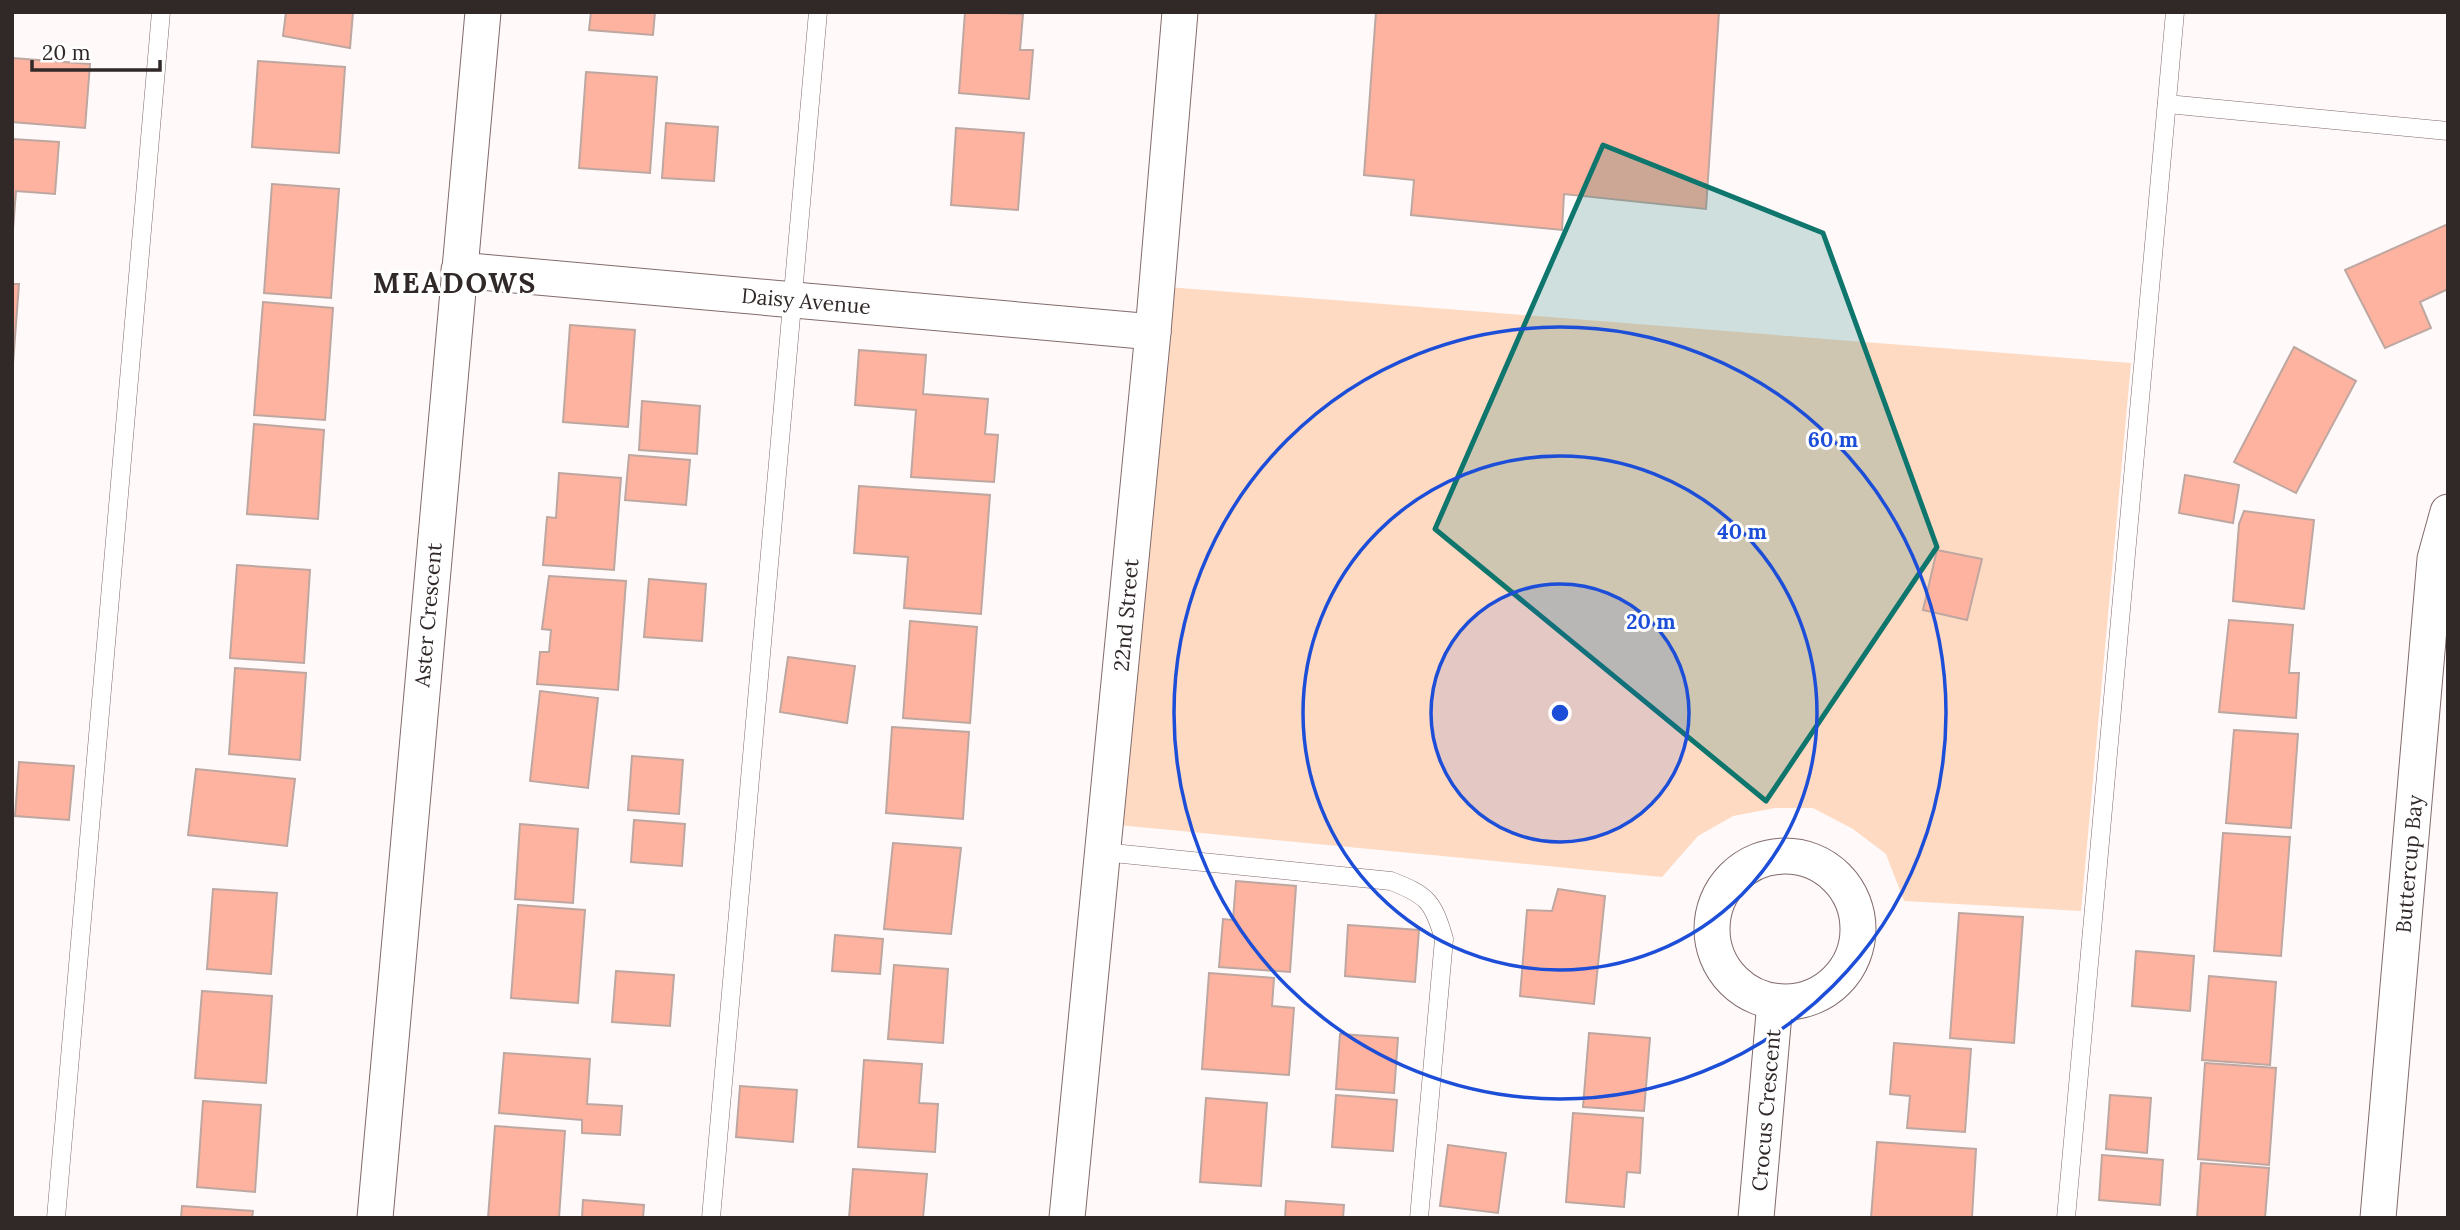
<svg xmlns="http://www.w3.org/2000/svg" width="2460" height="1230" font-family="Lora,serif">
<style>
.green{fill:#fedac2}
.building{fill:#fdb39f;stroke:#bfa7a1;stroke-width:2}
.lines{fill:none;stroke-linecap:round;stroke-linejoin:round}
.lane-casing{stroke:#826b6c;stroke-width:19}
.street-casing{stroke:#826b6c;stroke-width:37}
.lane{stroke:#fff;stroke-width:18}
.street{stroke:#fff;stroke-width:35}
.marked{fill:#0f766e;fill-opacity:0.2;stroke:#0f766e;stroke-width:5;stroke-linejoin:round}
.ring{fill:none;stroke:#1d4ed8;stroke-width:3.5}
.labels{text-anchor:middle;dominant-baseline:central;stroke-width:6;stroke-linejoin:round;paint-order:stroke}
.street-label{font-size:21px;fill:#312828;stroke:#fff}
.district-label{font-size:28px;font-weight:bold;letter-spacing:2px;fill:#312828;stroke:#fff}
.centre{fill:#1d4ed8;stroke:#fff;stroke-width:3.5}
.ring-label{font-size:21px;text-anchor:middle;font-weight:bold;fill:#1d4ed8;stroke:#fff;stroke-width:6;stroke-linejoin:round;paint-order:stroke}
</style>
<rect width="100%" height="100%" fill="#fff9f9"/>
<path class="green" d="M1155 286 2131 363 2081 911 1904 901 1886 854 1853 829 1813 808H1775L1733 816 1698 836 1662 877 1108 824Z"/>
<g class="building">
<path d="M286 12H353L350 48 283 36Z"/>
<path d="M591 12H655L653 35 589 30Z"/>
<path d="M965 12 1023 14 1020 50H1033L1029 99 959 93Z"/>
<path d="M1376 12H1719L1706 209 1564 194 1562 230 1411 215 1414 180 1364 175Z"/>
<path d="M12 58 90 64 85 128 12 122Z"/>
<path d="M258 61 345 67 339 153 252 147Z"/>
<path d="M586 72 657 77 650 173 579 168Z"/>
<path d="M666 123 718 127 714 181 662 178Z"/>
<path d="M956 128 1024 133 1018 210 951 205Z"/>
<path d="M12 139 59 142 55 194 16 191 13 229Z"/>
<path d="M272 184 339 189 331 298 264 293Z"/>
<path d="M2448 224V289L2420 302 2431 328 2385 348 2345 270Z"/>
<path d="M12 284H19L12 377Z"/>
<path d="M263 302 333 308 325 420 254 415Z"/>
<path d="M570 325 635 330 628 427 563 422Z"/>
<path d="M2294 347 2356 381 2296 493 2234 462Z"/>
<path d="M859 350 926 355 923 394 988 399 985 434 998 435 994 482 911 477 916 410 855 405Z"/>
<path d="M642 401 700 406 697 454 639 450Z"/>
<path d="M254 424 324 430 318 519 247 514Z"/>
<path d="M629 455 690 460 686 505 625 500Z"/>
<path d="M559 473 621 478 614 570 543 565 547 517 556 518Z"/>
<path d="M2185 475 2239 485 2233 523 2179 513Z"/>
<path d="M859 486 990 495 981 614 904 608 908 557 854 553Z"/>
<path d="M2244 511 2314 520 2304 609 2233 601 2239 524Z"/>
<path d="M1937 550 1982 559 1967 620 1923 610Z"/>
<path d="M237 565 310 570 304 663 230 658Z"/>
<path d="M549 576 626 581 618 690 537 684 540 652H549L551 630 542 629Z"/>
<path d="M649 579 706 584 702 641 644 637Z"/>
<path d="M2229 620 2293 625 2289 673H2299L2296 718 2219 712Z"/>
<path d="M910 621 977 627 970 723 903 718Z"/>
<path d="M788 657 855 666 847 723 780 712Z"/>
<path d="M235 668 306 673 300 760 229 754Z"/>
<path d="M540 691 598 698 588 788 530 781Z"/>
<path d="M892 727 969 732 963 819 886 813Z"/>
<path d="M2234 730 2298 734 2291 828 2226 823Z"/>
<path d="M632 756 683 760 679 814 628 810Z"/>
<path d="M19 762 74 766 69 820 15 816Z"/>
<path d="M196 769 295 779 287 846 188 835Z"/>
<path d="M634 820 685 824 682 866 631 862Z"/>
<path d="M520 824 578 829 573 903 515 899Z"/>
<path d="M2223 833 2290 837 2281 956 2214 951Z"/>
<path d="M893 843 961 848 951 934 884 929Z"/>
<path d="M1236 881 1296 886 1290 972 1219 967 1223 919 1233 920Z"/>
<path d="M213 889 277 893 271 974 207 969Z"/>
<path d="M1558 889 1605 896 1594 1004 1520 996 1527 910 1552 911Z"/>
<path d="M518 905 585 910 578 1003 511 998Z"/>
<path d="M1959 913 2023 917 2014 1043 1950 1038Z"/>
<path d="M1348 925 1419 930 1415 982 1345 976Z"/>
<path d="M835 935 883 939 880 974 832 971Z"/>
<path d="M2136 951 2194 956 2190 1011 2132 1006Z"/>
<path d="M894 965 948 969 943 1043 888 1039Z"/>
<path d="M616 971 674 975 670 1026 612 1022Z"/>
<path d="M1209 973 1274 978 1272 1006 1294 1008 1289 1075 1202 1069Z"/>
<path d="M2209 976 2276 982 2270 1065 2202 1060Z"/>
<path d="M202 991 272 996 266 1083 195 1078Z"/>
<path d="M1589 1033 1650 1038 1644 1111 1583 1107Z"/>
<path d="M1340 1034 1398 1038 1394 1093 1336 1089Z"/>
<path d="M1894 1043 1971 1049 1965 1132 1907 1128 1910 1096 1890 1094Z"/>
<path d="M504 1053 590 1059 587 1104 622 1106 620 1135 582 1133V1120L499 1113Z"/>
<path d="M864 1060 922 1064 919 1103 938 1104 935 1152 858 1147Z"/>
<path d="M2205 1063 2276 1068 2269 1165 2198 1159Z"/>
<path d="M740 1086 797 1090 793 1142 736 1137Z"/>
<path d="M1336 1095 1397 1100 1393 1151 1332 1147Z"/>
<path d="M2110 1095 2151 1098 2147 1153 2106 1149Z"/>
<path d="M1206 1098 1267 1103 1261 1186 1200 1182Z"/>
<path d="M203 1101 261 1105 255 1192 197 1187Z"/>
<path d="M1573 1113 1643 1118 1640 1173 1627 1172 1624 1207 1566 1202Z"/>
<path d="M495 1126 565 1131 559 1218H488Z"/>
<path d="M1877 1142 1976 1149 1972 1218H1871Z"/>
<path d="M1448 1145 1506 1153 1498 1213 1440 1206Z"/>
<path d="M2102 1155 2163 1160 2160 1205 2099 1200Z"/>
<path d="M2201 1163 2269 1168 2265 1218H2197Z"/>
<path d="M853 1169 927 1174 923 1218H849Z"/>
<path d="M583 1200 644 1205 643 1218H582Z"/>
<path d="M1286 1201 1344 1205 1343 1218H1285Z"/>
<path d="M182 1206 253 1211 252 1218H181Z"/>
</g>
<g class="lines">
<defs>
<g id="lane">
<path d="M2167 104 2448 131"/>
<path d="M1103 852 1391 881C1427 895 1433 901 1444 939L1419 1218"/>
<path d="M56 1218 161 12"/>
<path d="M711 1218 818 12"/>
<path d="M2066 1218 2175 12"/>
</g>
<g id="street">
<path d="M459 270 1153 332"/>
<circle cx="1785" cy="929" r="73"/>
<path d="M375 1218 483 12"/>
<path d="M1067 1218 1153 332 1180 12"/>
<path d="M1756 1218 1775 1002"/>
<path d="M2378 1218 2435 559 2448 512"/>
</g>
</defs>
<use href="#lane" class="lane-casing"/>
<use href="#street" class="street-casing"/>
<use href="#lane" class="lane"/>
<use href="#street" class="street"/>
</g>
<path class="marked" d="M1603 145 1823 233 1937 547 1766 801 1435 529Z"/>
<circle cx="1560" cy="713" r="129" fill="#1d4ed8" fill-opacity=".12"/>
<g class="ring">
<circle cx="1560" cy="713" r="129"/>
<circle cx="1560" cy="713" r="257"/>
<circle cx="1560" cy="713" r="386"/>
</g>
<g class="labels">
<g class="street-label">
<text transform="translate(806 301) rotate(5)">Daisy Avenue</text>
<text transform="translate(428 615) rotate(-85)">Aster Crescent</text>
<text transform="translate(1126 615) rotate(-85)">22nd Street</text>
<text transform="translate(2409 864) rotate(-85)">Buttercup Bay</text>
<text transform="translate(1766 1110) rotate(-85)">Crocus Crescent</text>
</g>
<g class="district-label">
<text x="455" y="283">MEADOWS</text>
</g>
</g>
<circle cx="1560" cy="713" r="10" class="centre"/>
<g class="ring-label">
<text x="1833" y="447">60 m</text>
<text x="1742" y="539">40 m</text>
<text x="1651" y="629">20 m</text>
</g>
<rect width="2460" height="1230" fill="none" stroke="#312828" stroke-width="28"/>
<path d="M32 60v10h128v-10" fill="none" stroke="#312828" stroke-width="3.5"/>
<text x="42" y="60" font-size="21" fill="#312828" stroke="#ffffff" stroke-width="5" paint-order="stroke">20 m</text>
</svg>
